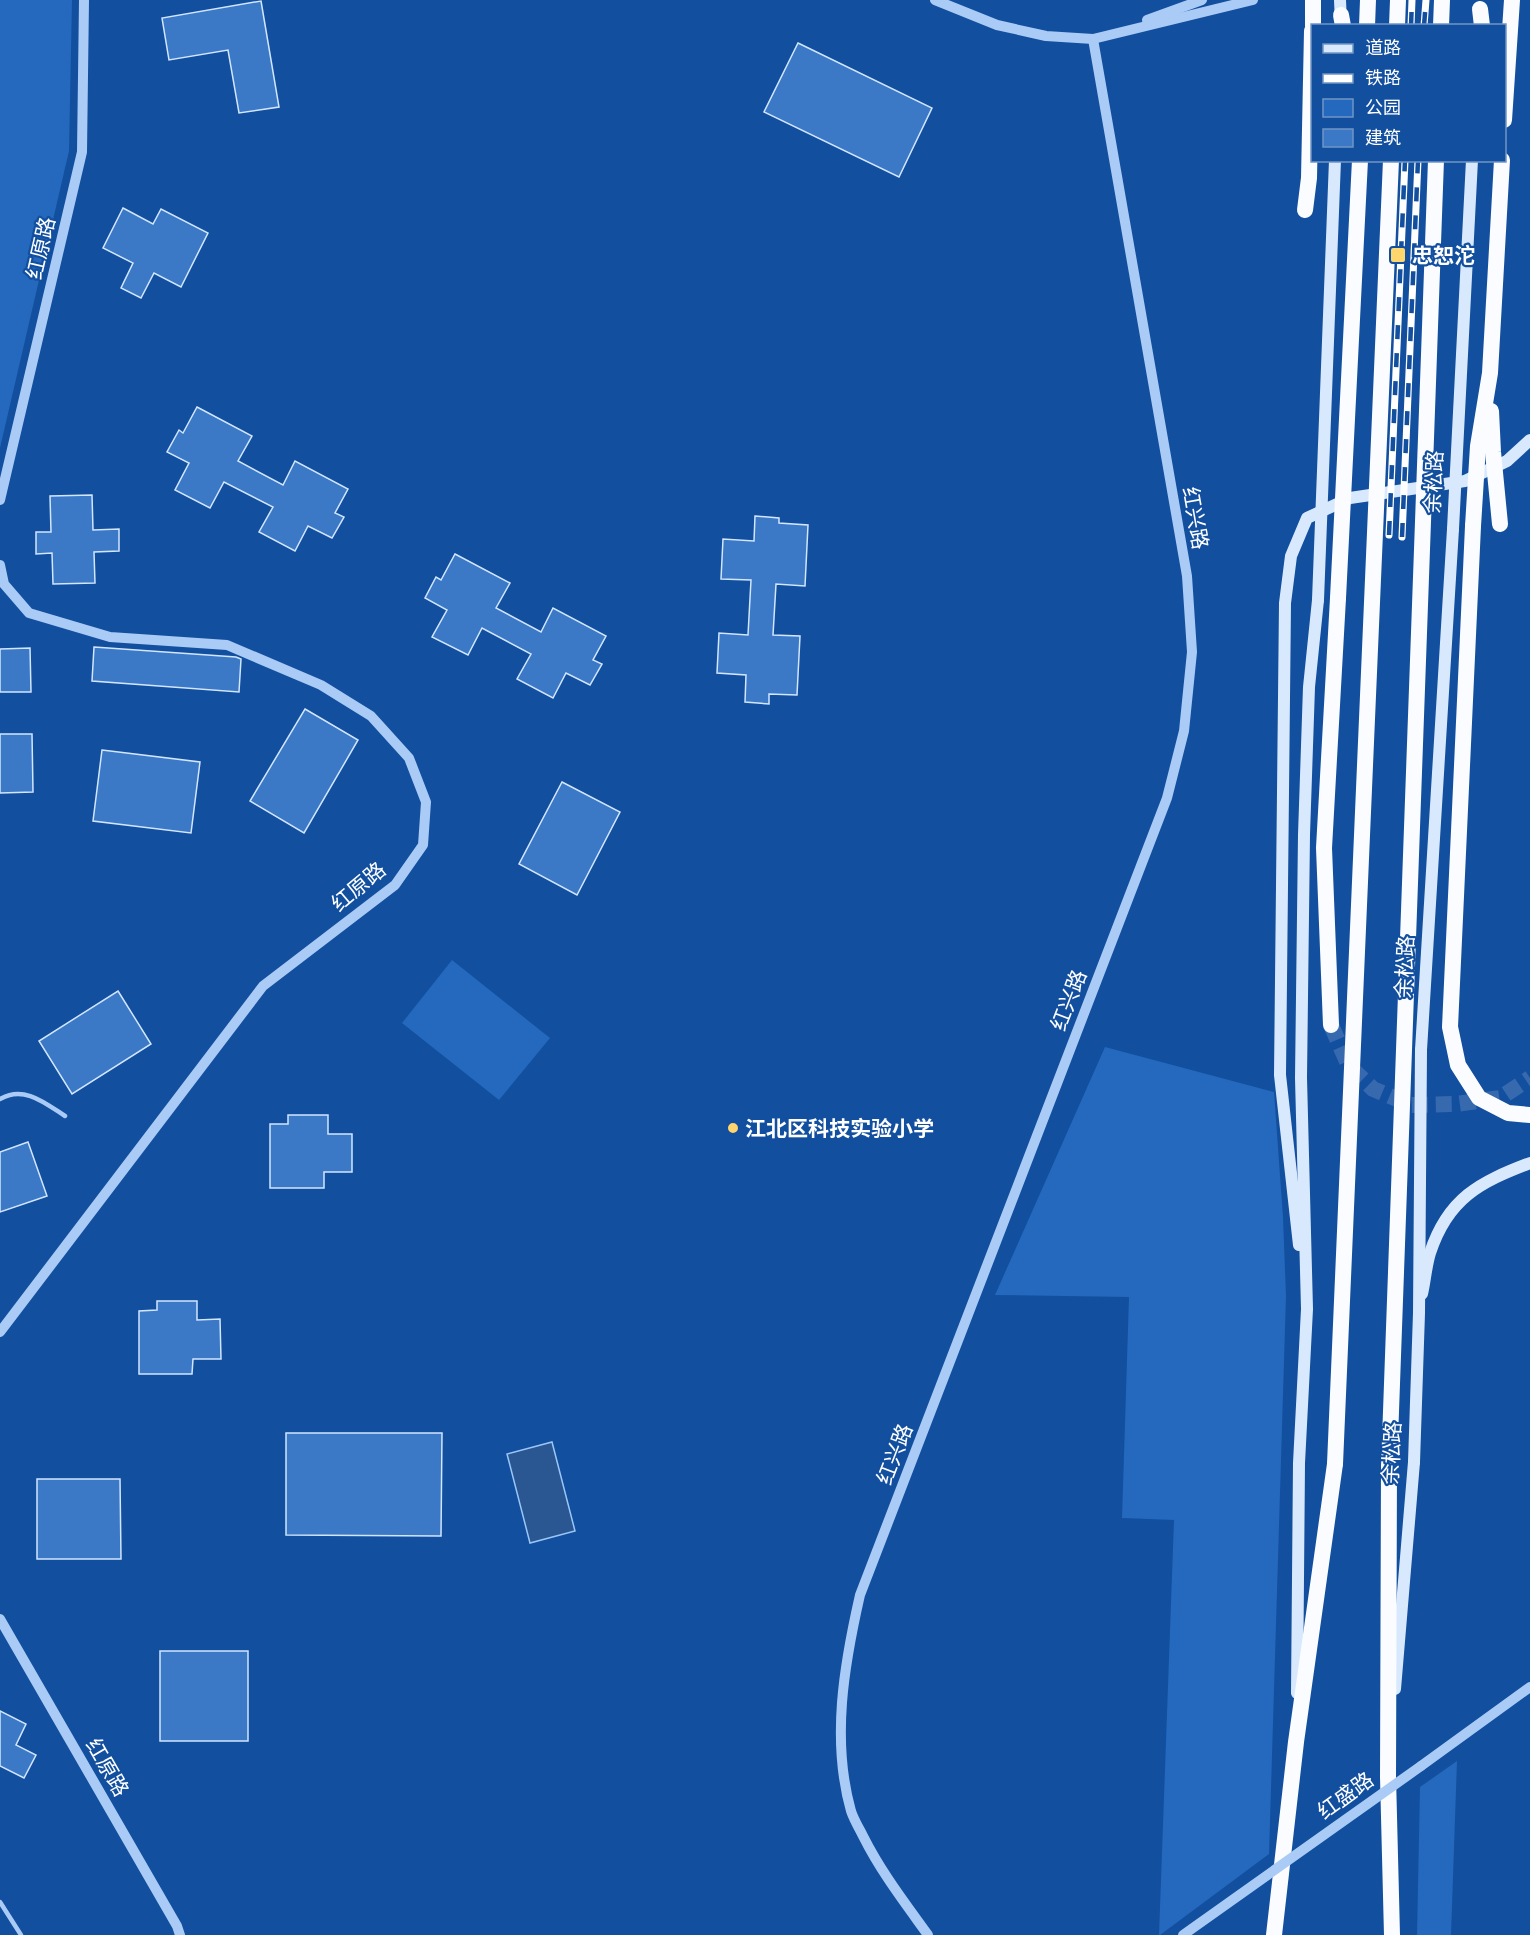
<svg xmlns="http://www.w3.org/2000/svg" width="1530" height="1935" font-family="'Asap Condensed','Noto Sans SC',sans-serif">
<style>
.green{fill:#2469bd}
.water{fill:#2a5792;stroke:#9bc6f8;stroke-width:1.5}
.building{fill:#3b78c6;stroke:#d2e6fe;stroke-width:1.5}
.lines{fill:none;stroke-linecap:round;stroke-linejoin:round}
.trunk-tunnel{stroke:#3669ad;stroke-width:16;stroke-dasharray:16 8;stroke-linecap:butt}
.service{stroke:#a9cbf5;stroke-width:4.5}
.tertiary{stroke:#a9cbf5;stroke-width:10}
.secondary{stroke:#d9e9fd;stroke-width:12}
.trunk{stroke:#fbfcff;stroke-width:16}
.rail-casing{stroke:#fff;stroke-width:7}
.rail{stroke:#124f9f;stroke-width:4.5;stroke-dasharray:14;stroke-linecap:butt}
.tertiary-bridge{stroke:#a9cbf5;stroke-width:10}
.secondary-bridge{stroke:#d9e9fd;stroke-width:12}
.trunk-bridge{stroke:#fbfcff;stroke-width:16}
.poi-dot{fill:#ffd56d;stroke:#124f9f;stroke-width:2}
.labels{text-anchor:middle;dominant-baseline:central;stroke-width:4.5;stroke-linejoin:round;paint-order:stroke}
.street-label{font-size:21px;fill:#fff;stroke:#124f9f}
.poi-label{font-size:21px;font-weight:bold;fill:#fff;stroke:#124f9f;text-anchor:start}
</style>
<rect width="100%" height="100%" fill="#124f9f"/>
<g class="green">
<path d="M0 0H72L69 151 0 448Z"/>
<path d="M452 960 550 1038 499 1100 402 1023Z"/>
<path d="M1105 1047 1274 1092 1283 1217 1286 1296 1269 1854 1160 1935H1159L1174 1520 1122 1518 1129 1297 995 1295Z"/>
<path d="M1457 1761 1451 1935H1417L1420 1787Z"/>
</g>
<path class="water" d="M552 1442 575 1531 530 1543 507 1454Z"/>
<g class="building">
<path d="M261 1 279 107 239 113 228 50 169 60 162 18Z"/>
<path d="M798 43 932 108 899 177 764 112Z"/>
<path d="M123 208 153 224 161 209 208 233 181 287 154 273 141 298 121 288 133 263 103 248Z"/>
<path d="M197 407 252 436 238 461 283 485 295 461 348 489 335 513 344 517 332 538 308 526 295 551 259 532 273 507 224 482 210 508 175 490 189 463 167 452 179 430 183 433Z"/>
<path d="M92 495 93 530 119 529V551L94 552 95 583 53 584 52 553 36 554V532H51L50 496Z"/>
<path d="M755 516 779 518V523L808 525 805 586 776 584 773 635 800 636 797 695 769 694V704L745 702 746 675 717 673 719 633 748 635 751 580 721 579 723 539 754 541Z"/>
<path d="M455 554 510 583 496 608 541 632 553 608 606 636 593 660 602 664 590 685 566 673 553 698 517 679 531 654 482 628 468 655 432 637 447 610 425 598 436 577 441 580Z"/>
<path d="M94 647 236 657 241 659 239 692 92 681Z"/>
<path d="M30 648 31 692H0V649Z"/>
<path d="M305 709 358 740 304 833 250 801Z"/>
<path d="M0 734H32L33 792 0 793Z"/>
<path d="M102 750 200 762 191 833 93 821Z"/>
<path d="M562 782 620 812 577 895 519 864Z"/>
<path d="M118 991 151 1044 72 1094 39 1041Z"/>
<path d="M288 1115H328V1134H352V1172H324V1188H270V1124H288Z"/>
<path d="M28 1142 47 1196 0 1212V1152Z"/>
<path d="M157 1301H197V1320L220 1319 221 1359H193L192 1374H139V1311L157 1310Z"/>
<path d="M286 1433H442L441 1536 286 1535Z"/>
<path d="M37 1479H120L121 1559H37Z"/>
<rect x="160" y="1651" width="88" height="90"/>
<path d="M0 1711 26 1724 16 1745 36 1755 24 1778 0 1766Z"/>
</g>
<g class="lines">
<path class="trunk-tunnel" d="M1331 1025 1349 1066 1373 1089 1411 1105 1456 1104 1500 1098 1530 1078"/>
<g class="service">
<path d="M0 1099C24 1085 45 1103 65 1116"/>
<path d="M0 1902 21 1935"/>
</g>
<g class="tertiary">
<path d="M935 0 997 25 1046 36 1093 39 1253 0"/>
<path d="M1147 20 1202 0"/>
<path d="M0 500 82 152 84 0"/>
<path d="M0 565 4 584 29 613 110 637 227 645 321 685 371 716 409 758 426 802 423 845 395 885 263 986 0 1332"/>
<path d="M0 1619 177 1926 180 1935"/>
<path d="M1421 1766 1530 1687"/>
<path d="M928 1935C905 1903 881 1872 863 1836 859 1828 854 1820 851 1811 831 1740 844 1665 860 1595L1167 798 1184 731 1192 652 1187 576 1093 39"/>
</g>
<g class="secondary">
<path d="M1340 0 1341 23"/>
<path d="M1421 1050 1453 529"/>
<path d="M1299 1245 1280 1075 1285 603 1291 556 1307 518 1350 498 1465 481 1507 461 1530 440"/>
<path d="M1422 1294C1425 1281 1426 1266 1430 1253 1448 1198 1480 1182 1530 1163"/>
<path d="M1395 1689 1414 1462"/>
<path d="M1297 1693 1299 1463 1307 1309 1301 1078 1304 835 1309 687 1318 600"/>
</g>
<g class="trunk">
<path d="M1480 9 1482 26"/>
<path d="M1341 15 1343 26"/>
<path d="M1313 26V0"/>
<path d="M1367 26 1368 0"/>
<path d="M1397 26 1398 0"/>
<path d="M1441 26 1442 0"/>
<path d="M1504 120 1512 0"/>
<path d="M1305 210 1309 178 1312 31"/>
<path d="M1473 526 1450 1027 1458 1065 1479 1098 1508 1113 1530 1115"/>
<path d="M1331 1025 1324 848 1338 598"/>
<path d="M1389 1467 1388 1777 1392 1935"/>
<path d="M1274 1935 1296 1742 1335 1464"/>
</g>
<defs>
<g id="rail">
<path d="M1411 26 1412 0"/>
<path d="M1424 26 1426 0"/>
<path d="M1389 535 1405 160"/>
<path d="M1402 537 1418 160"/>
</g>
</defs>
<use href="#rail" class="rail-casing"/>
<use href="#rail" class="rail"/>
<path class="tertiary-bridge" d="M1183 1935 1421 1766"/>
<g class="secondary-bridge">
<path d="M1453 529 1472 160"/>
<path d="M1318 600 1335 160"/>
<path d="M1414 1462 1419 1313 1421 1050"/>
</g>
<g class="trunk-bridge">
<path d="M1491 411 1493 452 1500 524"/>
<path d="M1473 526 1478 446 1490 373 1502 160"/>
<path d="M1338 598 1360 160"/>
<path d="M1335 1464 1391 160"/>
<path d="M1389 1467 1436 160"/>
</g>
</g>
<g class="poi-dot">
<rect x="1390" y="247" width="16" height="16" rx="3"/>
<circle cx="733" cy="1128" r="6"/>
</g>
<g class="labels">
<g class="street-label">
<text transform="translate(40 248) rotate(-77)">红原路</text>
<text transform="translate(1433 482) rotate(-87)">余松路</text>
<text transform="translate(1196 518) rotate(80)">红兴路</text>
<text transform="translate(358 886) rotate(-40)">红原路</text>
<text transform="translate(1404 967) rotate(-87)">余松路</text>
<text transform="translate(1068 1000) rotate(-69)">红兴路</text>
<text transform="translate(1391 1453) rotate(-87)">余松路</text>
<text transform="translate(894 1454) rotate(-69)">红兴路</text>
<text transform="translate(108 1767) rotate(60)">红原路</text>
<text transform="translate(1345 1795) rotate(-36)">红盛路</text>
</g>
<g class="poi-label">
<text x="1412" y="255">忠恕沱</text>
<text x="745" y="1128">江北区科技实验小学</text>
</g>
</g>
<rect x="1311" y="24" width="195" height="138" fill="#124f9f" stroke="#7195c5" stroke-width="1.5"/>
<rect x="1323" y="44" width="30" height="9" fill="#d9e9fd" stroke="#7195c5" stroke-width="1.5"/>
<text x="1365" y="54" font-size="18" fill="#ffffff">道路</text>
<rect x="1323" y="74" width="30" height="9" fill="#ffffff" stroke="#7195c5" stroke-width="1.5"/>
<text x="1365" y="84" font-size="18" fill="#ffffff">铁路</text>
<rect x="1323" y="99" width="30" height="18" fill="#2469bd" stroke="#7195c5" stroke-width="1.5"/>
<text x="1365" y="114" font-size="18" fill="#ffffff">公园</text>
<rect x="1323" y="129" width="30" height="18" fill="#3b78c6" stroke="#7195c5" stroke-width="1.5"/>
<text x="1365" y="144" font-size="18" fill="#ffffff">建筑</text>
</svg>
